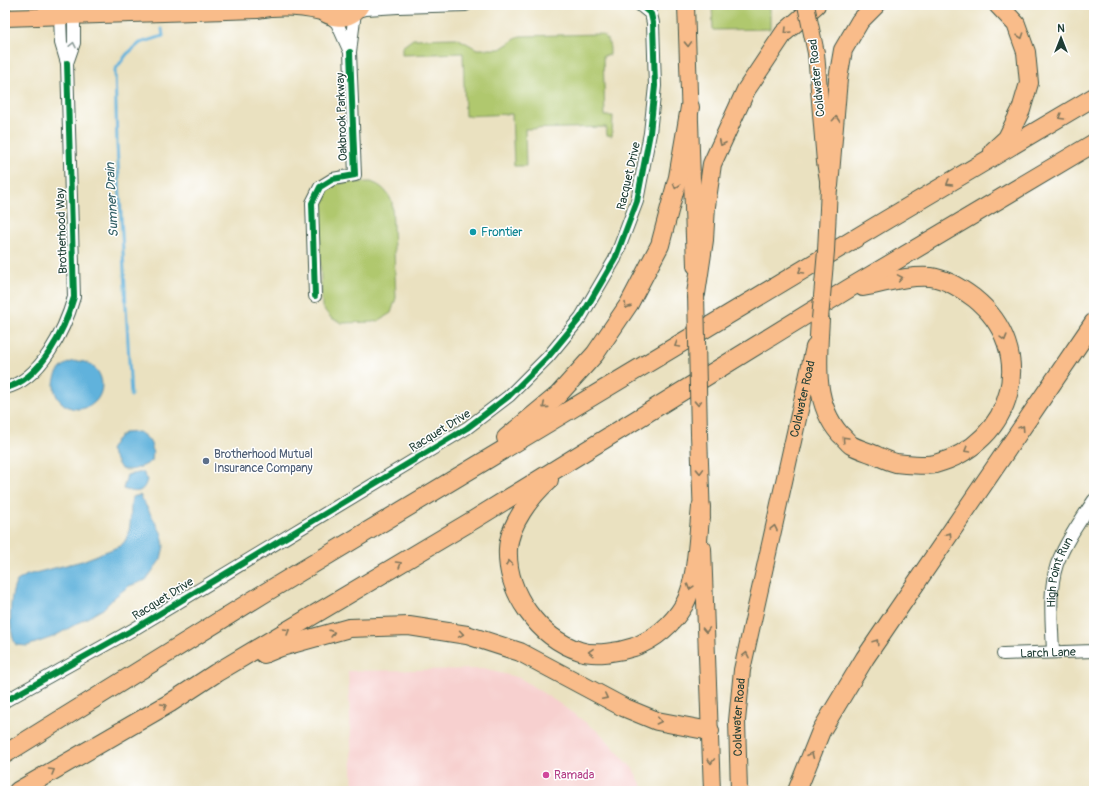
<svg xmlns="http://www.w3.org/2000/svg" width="1099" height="796" font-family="Pangolin,sans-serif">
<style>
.built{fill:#f7d0cf}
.green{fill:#b0c86e;stroke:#688251}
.water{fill:#61b2dc;stroke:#407888}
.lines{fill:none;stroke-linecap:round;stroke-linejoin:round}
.stream{stroke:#61b2dc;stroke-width:3}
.minor-casing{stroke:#3d5649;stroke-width:14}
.major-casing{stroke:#3d5649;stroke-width:18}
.highway-casing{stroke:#3d5649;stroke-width:20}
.minor{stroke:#fff;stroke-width:12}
.major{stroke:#f9bc8a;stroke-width:16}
.highway{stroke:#f9bc8a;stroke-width:18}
.major-bridge-casing{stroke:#3d5649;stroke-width:18;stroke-linecap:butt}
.major-bridge{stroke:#f9bc8a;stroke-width:16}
.cycleway-casing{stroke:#fff;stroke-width:8}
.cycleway{stroke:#00873e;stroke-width:6}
.oneway{stroke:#81765b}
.oneway2{stroke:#8f9e9a}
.culture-dot{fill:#0f9aa8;stroke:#fff;stroke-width:1.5}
.service-dot{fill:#5c6f8a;stroke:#fff;stroke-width:1.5}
.hotel-dot{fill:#d1479c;stroke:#fff;stroke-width:1.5}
.labels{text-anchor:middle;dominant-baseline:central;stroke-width:3;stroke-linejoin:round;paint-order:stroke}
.street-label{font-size:12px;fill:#1f3d34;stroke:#fff}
.culture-label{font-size:12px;fill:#0d838f;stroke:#fff;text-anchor:start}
.service-label{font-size:12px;fill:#4e5e75;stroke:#fff;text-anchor:start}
.hotel-label{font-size:12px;fill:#b23c85;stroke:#fff;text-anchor:start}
.water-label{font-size:13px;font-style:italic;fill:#336066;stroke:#fff}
</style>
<rect width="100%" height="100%" fill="#fff"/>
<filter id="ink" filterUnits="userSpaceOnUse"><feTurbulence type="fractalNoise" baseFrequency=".025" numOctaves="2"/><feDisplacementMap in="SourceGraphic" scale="8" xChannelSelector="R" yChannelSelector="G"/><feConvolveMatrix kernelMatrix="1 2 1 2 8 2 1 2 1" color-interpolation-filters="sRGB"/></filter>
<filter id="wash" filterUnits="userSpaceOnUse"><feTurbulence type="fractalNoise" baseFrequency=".012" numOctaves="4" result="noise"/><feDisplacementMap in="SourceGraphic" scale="16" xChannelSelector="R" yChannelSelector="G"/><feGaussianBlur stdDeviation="0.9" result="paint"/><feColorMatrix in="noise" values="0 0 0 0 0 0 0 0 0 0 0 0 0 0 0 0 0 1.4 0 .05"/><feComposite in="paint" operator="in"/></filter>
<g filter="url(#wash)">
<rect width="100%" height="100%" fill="#eae1c0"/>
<path class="built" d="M484 669 520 678 560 704 600 733 633 769 645 791H353L348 671Z"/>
<g class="green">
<path d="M712 5H770V29L713 30Z"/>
<path d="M600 34C610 38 610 46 610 55L603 56 605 116H613L612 136 607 135 606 127 525 129 526 166H514L512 114 465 116 463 53 402 55V47L413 39 457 38 477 49H500L520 36Z"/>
<path d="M371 182C382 186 387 191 392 202L396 298 391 313 378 321 372 322 342 323 331 318 322 307 318 203C329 178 347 183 371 182Z"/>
</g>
<g class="water">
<circle cx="78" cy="385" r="24"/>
<path d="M139 432C152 440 154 447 152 461 142 467 133 472 121 469L110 450 116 440 124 433Z"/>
<path d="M143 472 147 480C143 494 136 493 123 489L127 475Z"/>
<path d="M140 495 162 534 164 546 161 559 146 580 129 586 117 595 103 609 53 637 27 646 16 645C8 632 9 594 17 581L27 575 82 561 120 546C134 536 129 512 132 497Z"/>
</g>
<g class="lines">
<path class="stream" d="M131 396 117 144 115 70 127 54 140 43 163 36 162 29"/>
</g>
</g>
<g filter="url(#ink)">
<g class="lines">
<defs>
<g id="minor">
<path d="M398 7 466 5"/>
<path d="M60 16 61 43 67 63 74 43V16"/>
<path d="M330 17 337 23 350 52 355 12 366 9 398 7 394 5"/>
<path d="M315 296 312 203 320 187 333 179 355 175 350 52"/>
<path d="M5 388C41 380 65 329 74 297L67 63"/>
<path id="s1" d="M1053 652C1052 624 1048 591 1057 564 1066 541 1080 521 1094 500"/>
<path id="s2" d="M1003 654 1094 651"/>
<path d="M5 701 134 629 467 428 509 396 548 357 581 317 615 259 637 201 650 133 655 86 653 23 651 14 640 5"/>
</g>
<g id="major">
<path d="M316 5C326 21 351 23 361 5"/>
<path d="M686 5 695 266"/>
<path d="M5 18 258 10C279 6 300 7 321 12"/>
<path d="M816 53 825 162 829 186 828 209"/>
<path d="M699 434 702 519"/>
<path d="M703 548 712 791"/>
<path id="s3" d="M739 791 737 721 742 670 814 347"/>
</g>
<g id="highway">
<path d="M993 151 1007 138 1021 110 1029 83 1026 52 1016 24 998 5"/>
<path d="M829 186 838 79 843 50 860 21 876 5"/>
<path d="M696 294 704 240 706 206 712 164 746 90 784 33 816 5"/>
<path d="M820 319C818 358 812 402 840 434 844 437 847 442 851 445 858 449 866 451 873 454 880 457 888 461 896 463 904 464 927 466 935 464 1014 443 1039 350 974 298 962 289 947 279 931 277 907 275 886 283 863 287"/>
<path d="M506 438 558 395 595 354 629 304 660 245 678 177 690 107"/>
<path d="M549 480C531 496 509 525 508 549 506 593 539 638 580 651 595 656 619 652 634 647 655 639 672 625 684 605 697 583 698 534 701 507"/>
<path d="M264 654 281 647 349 628 409 626 467 635 520 652 623 707 657 721 710 731"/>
<path d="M5 754 263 594 886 220 1094 97"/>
<path d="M18 791 170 703 216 673 475 519 848 289 1094 143"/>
<path d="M797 791 821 731 865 658 1094 322"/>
</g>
</defs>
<use href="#minor" class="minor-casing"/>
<use href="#major" class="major-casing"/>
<use href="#highway" class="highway-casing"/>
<use href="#minor" class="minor"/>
<use href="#major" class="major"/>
<use href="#highway" class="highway"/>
<defs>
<g id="major-bridge">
<path d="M806 5 816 53"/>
<path d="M696 294 699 434"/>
<path d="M820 319 826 251 828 209"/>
</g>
</defs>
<use href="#major-bridge" class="major-bridge-casing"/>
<use href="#major-bridge" class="major-bridge"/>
<defs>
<g id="cycleway">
<path d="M315 296 312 203 320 187 333 179 355 175 350 52"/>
<path d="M5 388C41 380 65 329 74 297L67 63"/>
<path d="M5 701 134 629 467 428 509 396 548 357 581 317 615 259 637 201 650 133 655 86 653 23 651 14 640 5"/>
</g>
</defs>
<use href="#cycleway" class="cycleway-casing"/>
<use href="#cycleway" class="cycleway"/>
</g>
<defs><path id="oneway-chevron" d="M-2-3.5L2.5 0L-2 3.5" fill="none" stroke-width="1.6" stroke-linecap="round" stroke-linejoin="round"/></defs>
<g class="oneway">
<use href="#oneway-chevron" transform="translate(787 31) rotate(135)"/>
<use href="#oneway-chevron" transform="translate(1021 36) rotate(71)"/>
<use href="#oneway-chevron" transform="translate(688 44) rotate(88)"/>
<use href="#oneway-chevron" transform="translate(1061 117) rotate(149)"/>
<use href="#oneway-chevron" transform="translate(836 119) rotate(-85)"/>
<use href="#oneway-chevron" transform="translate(722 143) rotate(115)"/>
<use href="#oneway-chevron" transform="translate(949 183) rotate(150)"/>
<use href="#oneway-chevron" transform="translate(676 186) rotate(105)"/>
<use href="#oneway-chevron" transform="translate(801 271) rotate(149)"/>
<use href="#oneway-chevron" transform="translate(900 278) rotate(-10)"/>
<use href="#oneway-chevron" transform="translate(627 306) rotate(122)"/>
<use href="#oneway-chevron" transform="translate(1004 338) rotate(74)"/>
<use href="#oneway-chevron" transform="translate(677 345) rotate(149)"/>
<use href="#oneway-chevron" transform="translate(698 403) rotate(88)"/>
<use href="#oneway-chevron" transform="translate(545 406) rotate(140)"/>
<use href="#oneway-chevron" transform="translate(1022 428) rotate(-56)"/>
<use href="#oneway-chevron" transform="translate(845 439) rotate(-133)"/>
<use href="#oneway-chevron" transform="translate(967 450) rotate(149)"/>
<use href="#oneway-chevron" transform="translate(700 471) rotate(88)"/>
<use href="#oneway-chevron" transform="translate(774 528) rotate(-78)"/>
<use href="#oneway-chevron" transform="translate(949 535) rotate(-56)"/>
<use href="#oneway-chevron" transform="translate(509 563) rotate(-96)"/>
<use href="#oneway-chevron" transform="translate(399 564) rotate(-31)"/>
<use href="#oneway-chevron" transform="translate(690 587) rotate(107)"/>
<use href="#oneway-chevron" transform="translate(706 630) rotate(88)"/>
<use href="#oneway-chevron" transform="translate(287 631) rotate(-31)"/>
<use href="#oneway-chevron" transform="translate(332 633) rotate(-16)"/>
<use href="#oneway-chevron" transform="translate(461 634) rotate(9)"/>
<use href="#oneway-chevron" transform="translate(876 642) rotate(-56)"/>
<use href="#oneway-chevron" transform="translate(591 652) rotate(-178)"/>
<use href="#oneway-chevron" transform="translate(746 655) rotate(-78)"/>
<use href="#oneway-chevron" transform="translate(605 697) rotate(27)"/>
<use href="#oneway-chevron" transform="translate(164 706) rotate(-30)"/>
<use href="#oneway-chevron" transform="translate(659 721) rotate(13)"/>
<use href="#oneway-chevron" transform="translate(811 755) rotate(-67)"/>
<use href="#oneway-chevron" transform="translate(711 761) rotate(88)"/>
<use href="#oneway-chevron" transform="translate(52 771) rotate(-30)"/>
</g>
<use class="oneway2" href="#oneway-chevron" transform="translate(73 45) rotate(-78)"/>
</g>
<circle class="culture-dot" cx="473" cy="232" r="4"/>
<circle class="service-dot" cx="206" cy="461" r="4"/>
<circle class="hotel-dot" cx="546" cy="775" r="4"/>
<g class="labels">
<g class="street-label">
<text transform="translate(817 78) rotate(-96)">Coldwater Road</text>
<text transform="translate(342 117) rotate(-92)">Oakbrook Parkway</text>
<text transform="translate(629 176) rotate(-77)">Racquet Drive</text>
<text transform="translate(62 231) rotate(-92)">Brotherhood Way</text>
<text stroke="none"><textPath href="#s3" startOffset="399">Coldwater Road</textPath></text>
<text transform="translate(440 431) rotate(-32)">Racquet Drive</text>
<text stroke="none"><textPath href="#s1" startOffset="81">High Point Run</textPath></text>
<text transform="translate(163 599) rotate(-32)">Racquet Drive</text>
<text stroke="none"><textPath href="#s2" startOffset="45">Larch Lane</textPath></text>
<text stroke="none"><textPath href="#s3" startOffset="74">Coldwater Road</textPath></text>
</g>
<g class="culture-label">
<text x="481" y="232">Frontier</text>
</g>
<g class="service-label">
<text x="214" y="454">Brotherhood Mutual<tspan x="214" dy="14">Insurance Company</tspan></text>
</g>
<g class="hotel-label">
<text x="554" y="775">Ramada</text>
</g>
<g class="water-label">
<text transform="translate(112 200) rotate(-93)">Sumner Drain</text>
</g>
</g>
<rect width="1099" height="796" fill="none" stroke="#fff" stroke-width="20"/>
<g transform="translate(1061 38)" stroke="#ffffff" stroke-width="3" paint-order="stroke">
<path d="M0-3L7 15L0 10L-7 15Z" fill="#1f3d34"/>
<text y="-6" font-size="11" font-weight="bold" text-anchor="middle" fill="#1f3d34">N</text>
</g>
</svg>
